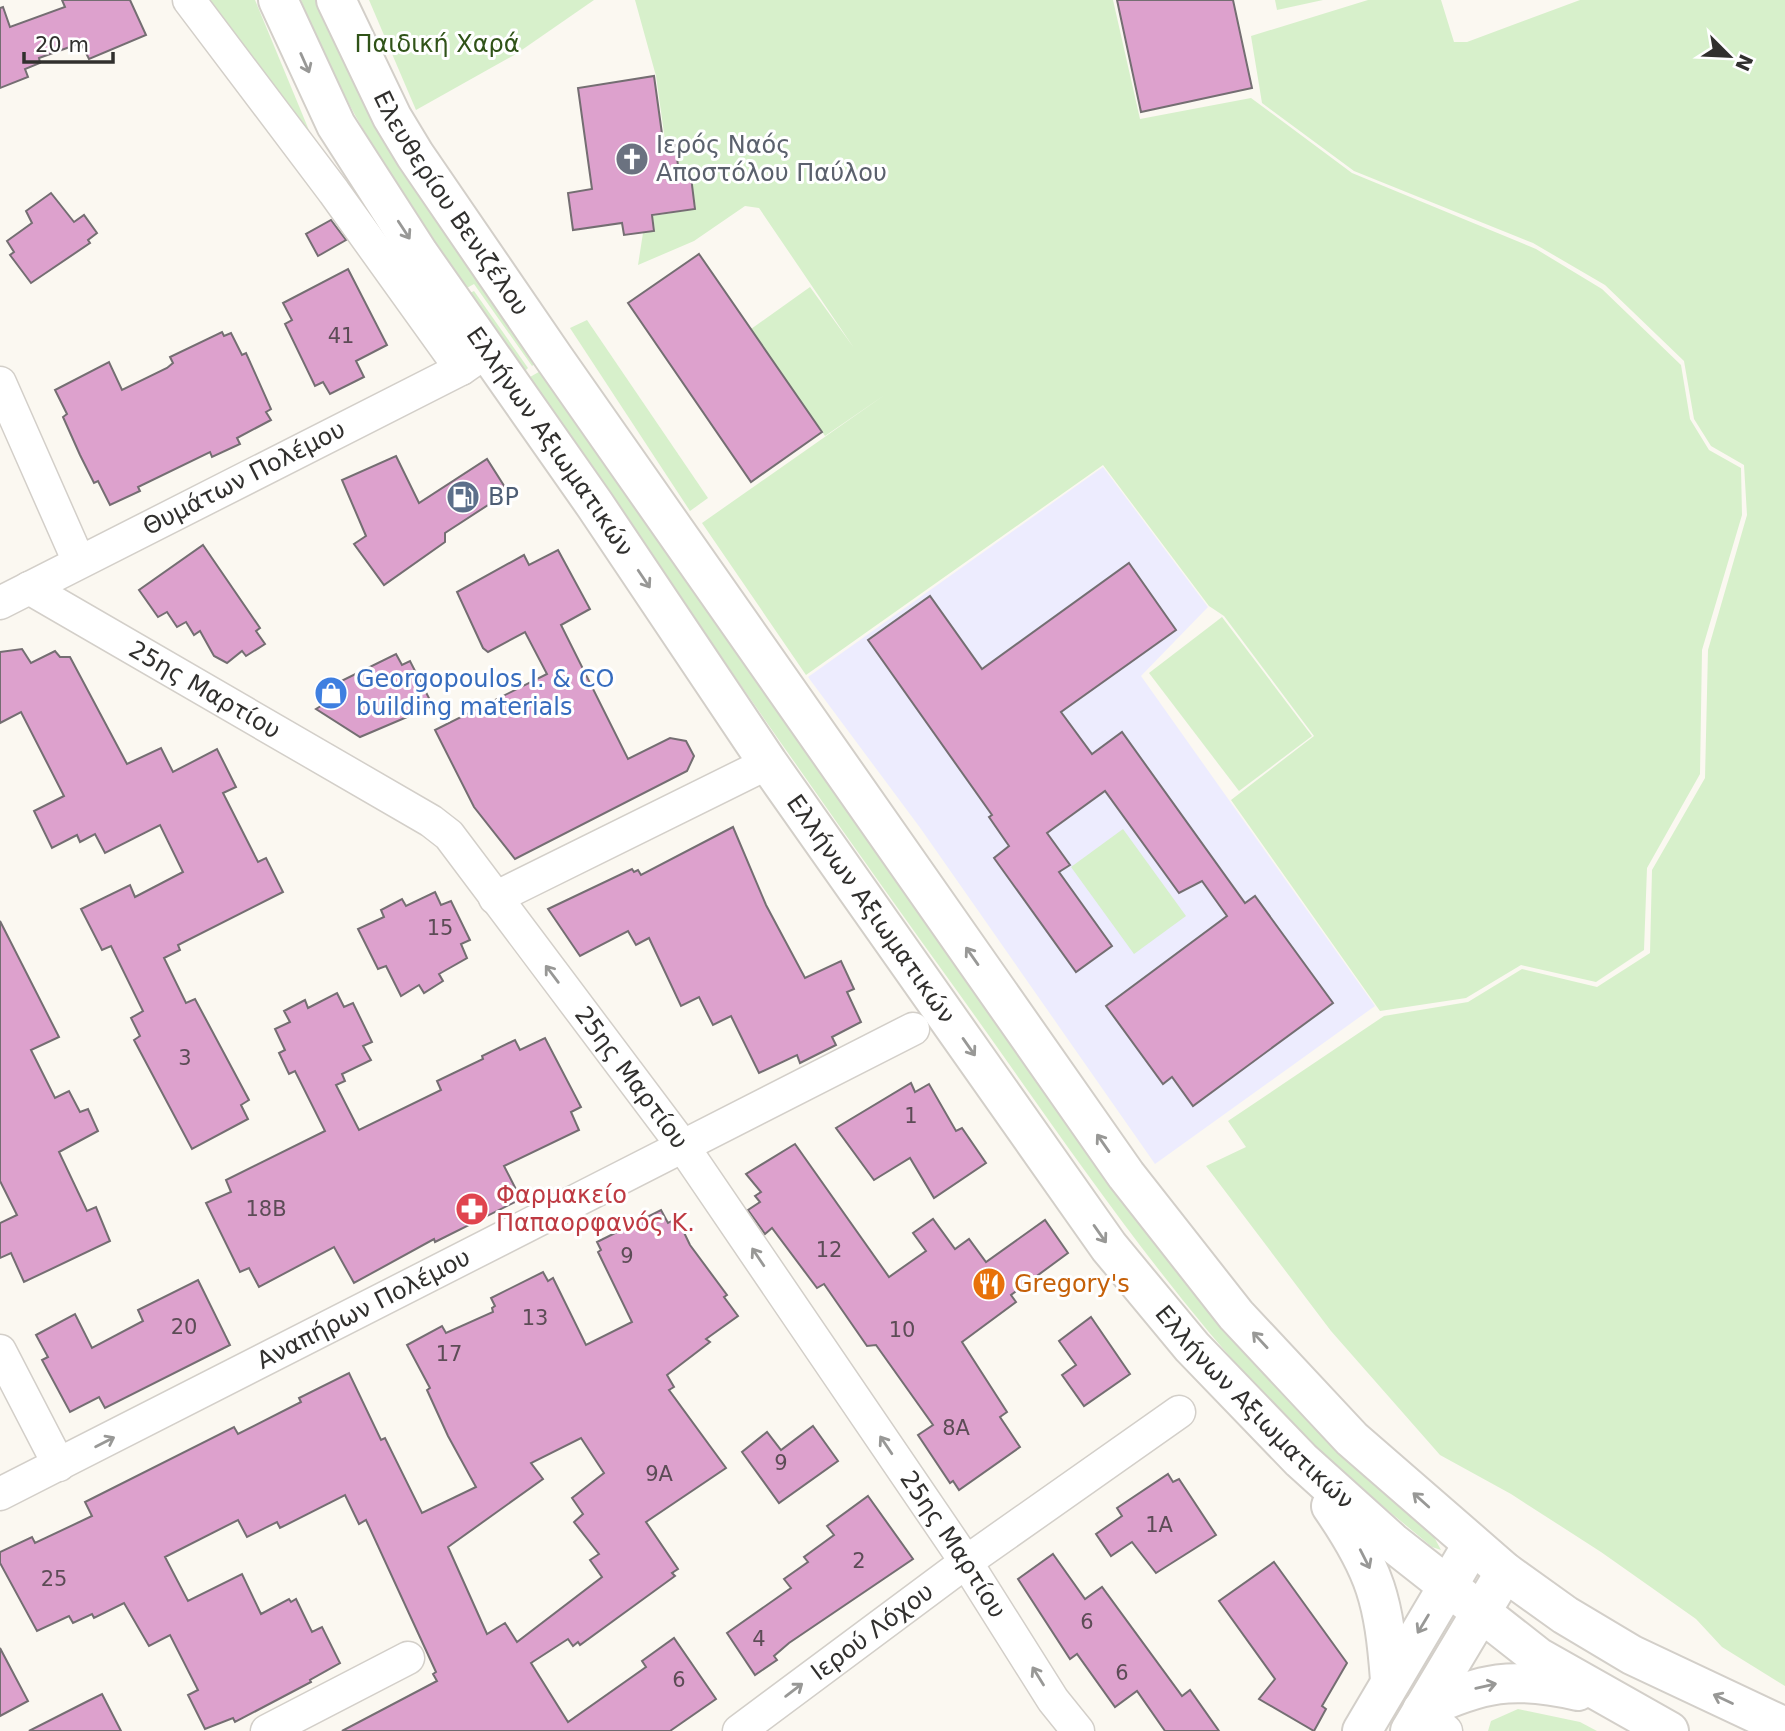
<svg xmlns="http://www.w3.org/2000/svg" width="1785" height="1731" font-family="'DejaVu Sans',sans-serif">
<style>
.education{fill:#edecfe}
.green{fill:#d7f0cb}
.building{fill:#dda1cd;stroke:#746e72;stroke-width:2;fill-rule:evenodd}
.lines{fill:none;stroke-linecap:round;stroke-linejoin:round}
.street-casing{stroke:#d3cfc9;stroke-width:35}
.secondary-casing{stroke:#d3cfc9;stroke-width:42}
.primary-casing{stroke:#d3cfc9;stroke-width:42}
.street{stroke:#fff;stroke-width:32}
.secondary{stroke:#fff;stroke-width:38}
.primary{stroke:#fff;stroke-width:38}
.oneway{stroke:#989896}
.labels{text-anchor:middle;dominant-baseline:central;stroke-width:6;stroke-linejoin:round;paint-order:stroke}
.number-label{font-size:21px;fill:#5c4c56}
.park-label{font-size:24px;fill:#305318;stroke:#fff}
.worship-label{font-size:24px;fill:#5b616d;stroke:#fff;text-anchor:start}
.street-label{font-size:24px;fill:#31302e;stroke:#fff}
.service-label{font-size:24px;fill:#4e5e75;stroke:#fff;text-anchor:start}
.shop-label{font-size:24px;fill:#366cbe;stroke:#fff;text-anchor:start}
.health-label{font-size:24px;fill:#be3a42;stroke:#fff;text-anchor:start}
.food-label{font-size:24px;fill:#c56008;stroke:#fff;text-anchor:start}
</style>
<rect width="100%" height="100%" fill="#fbf8f1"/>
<path class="education" d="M1103 467 1208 607 1141 676 1375 1006 1155 1164 921 829 808 677Z"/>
<g class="green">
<path d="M205 0H255L318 152Z"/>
<path d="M301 0H319L538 362 532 366 474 284 465 289C404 197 340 104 301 0Z"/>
<path d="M369 0H594L516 54 416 110Z"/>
<path d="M635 0H1113L1140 119 1251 98 1352 173 1536 249 1602 289 1681 365 1690 419 1709 450 1741 468 1742 515 1702 650 1700 774 1647 868 1644 950 1596 982 1521 965 1466 998 1380 1011 1231 800 1314 736 1224 616 1209 606 1103 465 806 675 702 523 886 394 825 436 751 329 810 287 854 348 759 208 745 206 694 241 638 265 643 233 655 231 653 216 696 209 691 176 681 177 675 139 665 140 656 76Z"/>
<path d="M1275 0H1323L1277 10Z"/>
<path d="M1368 0H1441L1454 42H1467L1580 0H1785V1686L1722 1647 1696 1619 1601 1552 1511 1494 1440 1455 1331 1331 1206 1166 1246 1147 1228 1121 1384 1016 1468 1002 1522 969 1597 987 1650 953 1652 870 1705 778 1708 650 1747 515 1744 465 1711 446 1694 419 1684 361 1605 285 1533 243 1354 171 1262 103 1251 36Z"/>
<path d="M474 291 528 368 525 371 470 293Z"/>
<path d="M587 320 708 498 690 511 570 328Z"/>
<path d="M544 369 808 754 1433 1535 1441 1550 1432 1547C1373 1498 1312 1448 1261 1392 1149 1269 1056 1129 960 995 813 791 670 585 530 377Z"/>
<path d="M1222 617 1312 736 1239 791 1149 673Z"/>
<path d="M1123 829 1186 916 1134 954 1071 867Z"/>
<path d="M1518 1709 1580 1722 1597 1731H1488L1491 1721Z"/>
</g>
<g class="building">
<path d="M62 0H130L146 35 89 59 81 43 39 58 40 63 25 69 28 77 0 88V8L3 7 10 27 65 7Z"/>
<path d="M1117 0H1233L1252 88 1141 112Z"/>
<path d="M654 76 663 141 674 139 680 178 691 177 695 209 652 215 654 231 624 235 622 223 573 230 568 193 592 189 578 88Z"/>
<path d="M51 193 74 222 84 215 97 233 88 240 90 243 31 283 10 255 14 252 7 241 32 223 26 211Z"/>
<path d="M331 220 346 240 318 256 306 234Z"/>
<path d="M699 254 822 432 751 482 628 303Z"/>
<path d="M348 269 387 345 356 361 364 377 330 394 323 382 315 386 285 324 292 320 283 303Z"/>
<path d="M222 332 224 336 231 333 242 355 246 353 271 409 266 412 271 420 237 438 240 444 212 457 210 452 138 487 140 491 110 505 98 481 94 483 80 455 63 417 67 414 55 390 109 362 122 390 167 368 173 363 170 357Z"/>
<path d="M396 456 419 503 487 459 508 492 445 533V542L384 585 354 544 366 536 342 480Z"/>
<path d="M203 545 260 628 256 631 265 644 246 656 242 651 227 663 214 656 200 631 194 635 186 622 177 627 167 612 158 617 139 590Z"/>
<path d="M558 550 590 609 561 625 628 759 670 738 686 741 694 756 687 771 515 859 474 807 435 730 547 674 525 632 488 652 483 648 457 592 524 555 529 565Z"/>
<path d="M1129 563 1176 630 1061 712 1092 754 1122 732 1245 903 1255 896 1333 1003 1193 1106 1172 1077 1163 1084 1106 1006 1227 916 1202 881 1179 893 1105 791 1047 833 1070 865 1059 872 1112 946 1076 972 994 858 1009 846 989 817 992 815 868 640 930 596 982 669Z"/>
<path d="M22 649 31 663 55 651 60 657H70L127 764 161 748 173 772 217 749 236 787 223 793 258 862 266 858 283 892 178 945 180 950 164 958 186 1003 195 999 249 1100 241 1105 248 1119 192 1149 134 1040 140 1036 131 1018 143 1011 111 946 102 950 81 909 130 885 135 897 183 872 160 825 105 853 95 834 80 842 77 835 52 848 34 811 64 796 21 712 0 723V652Z"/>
<path d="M396 654 402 665 410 661 433 706 360 737 316 709 324 704 317 693Z"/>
<path d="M733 827 766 905 805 978 841 961 854 989 847 992 861 1022 832 1037 836 1045 800 1063 797 1055 759 1073 731 1016 713 1025 699 997 681 1006 649 938 636 945 628 931 580 956 548 909 632 869 634 872 638 870 641 875Z"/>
<path d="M435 892 441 905 451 901 470 940 461 944 467 958 439 974 443 981 424 993 419 985 401 996 386 966 378 969 358 929 384 917 381 910 402 899 406 906Z"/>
<path d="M0 921 59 1037 31 1050 55 1098 69 1091 80 1112 88 1109 98 1131 59 1152 87 1211 96 1207 110 1241 24 1282 11 1253 0 1258V1223L17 1215 0 1181Z"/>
<path d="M337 993 344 1007 353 1003 372 1042 363 1046 371 1060 342 1074 345 1081 336 1085 359 1130 441 1090 437 1081 483 1059 482 1056 515 1040 520 1050 545 1038 581 1107 571 1112 579 1130 504 1166 521 1199 435 1242 434 1239 354 1283 334 1247 259 1287 249 1268 240 1272 206 1203 231 1192 226 1180 325 1131 295 1071 289 1074 279 1053 285 1050 275 1029 290 1022 284 1011 305 1000 308 1008Z"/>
<path d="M911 1083 915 1092 929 1084 956 1131 962 1128 986 1163 934 1198 910 1158 874 1180 836 1128Z"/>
<path d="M795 1144 889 1277 926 1251 913 1233 933 1219 955 1249 969 1239 986 1262 1045 1220 1068 1253 1011 1295 1016 1302 962 1342 1007 1412 1000 1417 1020 1447 959 1490 953 1481 950 1483 918 1435 933 1425 876 1345 867 1346 824 1284 817 1288 772 1228 765 1234 748 1210 760 1202 755 1196 761 1192 746 1174Z"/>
<path d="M661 1210 668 1223 677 1218 690 1245 727 1295 724 1297 738 1316 706 1339 710 1342 667 1375 674 1387 669 1390 726 1468 646 1522 678 1569 672 1573 675 1576 580 1645 578 1642 573 1646 568 1639 531 1663 568 1722 646 1667 642 1661 674 1638 716 1699 670 1731H342L437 1681 433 1674 436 1672 366 1520 359 1524 345 1495 280 1528 277 1522 247 1537 238 1520 165 1557 188 1601 242 1574 261 1614 289 1599 291 1602 296 1599 312 1632 322 1627 340 1663 310 1680 311 1682 235 1722 233 1718 205 1729 188 1695 198 1690 170 1635 149 1646 124 1603 94 1618 92 1614 73 1623 69 1616 37 1631 0 1563V1552L32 1537 35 1543 92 1516 85 1502 234 1427 238 1434 301 1402 299 1398 349 1373 381 1440 385 1438 422 1513 476 1487 448 1436 427 1390 430 1388 407 1345 442 1326 446 1333 493 1312 492 1308 495 1306 491 1298 543 1272 548 1281 553 1278 586 1345 632 1322 598 1252 601 1250 597 1242ZM581 1438 604 1473 572 1498 583 1514 574 1522 599 1554 590 1560 602 1577 517 1642 505 1623 487 1634 448 1547 543 1479 531 1463Z"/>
<path d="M198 1280 230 1345 105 1408 99 1397 70 1412 42 1360 48 1357 36 1335 75 1314 92 1348 143 1321 138 1310Z"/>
<path d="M1091 1317 1130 1374 1084 1406 1062 1375 1076 1365 1059 1341Z"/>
<path d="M813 1426 838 1461 779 1503 742 1452 767 1432 781 1450Z"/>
<path d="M1168 1474 1173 1482 1179 1479 1216 1535 1156 1573 1132 1542 1111 1556 1096 1534 1122 1516 1117 1508Z"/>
<path d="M868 1496 913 1559 789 1643 774 1656 777 1660 755 1675 727 1633 791 1588 784 1579 808 1562 804 1557 834 1535 827 1526Z"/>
<path d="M1053 1554 1085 1599 1102 1587 1182 1696 1190 1690 1219 1731H1165L1137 1691 1115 1707 1077 1654 1070 1659 1018 1579Z"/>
<path d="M1274 1562 1347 1663 1322 1706 1326 1709 1314 1731 1259 1699 1275 1679 1219 1601Z"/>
<path d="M0 1648 28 1701 0 1716Z"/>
<path d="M102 1694 121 1731H29L88 1701Z"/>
</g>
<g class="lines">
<defs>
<g id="street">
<path d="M189 0 334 192 461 369"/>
<path d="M0 383 79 562"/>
<path id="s1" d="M29 588 431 821 449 835 682 1145 966 1562 1053 1700 1078 1731"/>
<path d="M0 603 461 369 487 351"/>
<path d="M495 898 768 763"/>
<path d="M0 1351 59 1465"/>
<path id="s2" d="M0 1494 913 1029"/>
<path d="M1422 1710 1446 1731"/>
<path d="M267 1731 408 1658"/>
<path id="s3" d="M739 1731 966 1562 1179 1412"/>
</g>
<g id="secondary">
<path d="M1362 1731 1472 1545"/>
<path d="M1410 1731 1505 1572"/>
</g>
<g id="primary">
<path id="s4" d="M278 0 336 125 419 254 595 505 768 763 1109 1247 1192 1347 1301 1460 1393 1543 1538 1657 1669 1731"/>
<path id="s5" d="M336 0 392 117 415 155 554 358 1126 1175 1236 1315 1352 1439 1505 1572 1565 1615 1632 1655 1785 1727"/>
<path d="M1331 1506C1376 1571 1384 1601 1390 1680"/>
<path d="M1422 1710C1482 1682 1513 1676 1578 1691"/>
</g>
</defs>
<use href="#street" class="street-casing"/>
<use href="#secondary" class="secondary-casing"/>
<use href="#primary" class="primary-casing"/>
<use href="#street" class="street"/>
<use href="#secondary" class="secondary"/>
<use href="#primary" class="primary"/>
</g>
<defs><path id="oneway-shaft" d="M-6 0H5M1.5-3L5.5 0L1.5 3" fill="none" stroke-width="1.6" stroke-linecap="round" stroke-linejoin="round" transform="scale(1.75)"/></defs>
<g class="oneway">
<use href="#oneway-shaft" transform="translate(305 63) rotate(66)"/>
<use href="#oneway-shaft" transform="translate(404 230) rotate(57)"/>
<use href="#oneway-shaft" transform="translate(644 579) rotate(56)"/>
<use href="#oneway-shaft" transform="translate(972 956) rotate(-125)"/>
<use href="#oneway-shaft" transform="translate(552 974) rotate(-127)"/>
<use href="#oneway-shaft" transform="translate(969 1047) rotate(55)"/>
<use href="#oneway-shaft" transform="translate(1103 1143) rotate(-125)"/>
<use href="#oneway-shaft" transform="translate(1100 1234) rotate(55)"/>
<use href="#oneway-shaft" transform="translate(758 1257) rotate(-124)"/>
<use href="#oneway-shaft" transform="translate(1260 1340) rotate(-133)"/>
<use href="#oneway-shaft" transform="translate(105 1442) rotate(-27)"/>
<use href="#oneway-shaft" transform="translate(886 1445) rotate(-124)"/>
<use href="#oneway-shaft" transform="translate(1421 1500) rotate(-138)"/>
<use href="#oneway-shaft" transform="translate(1365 1559) rotate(63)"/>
<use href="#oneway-shaft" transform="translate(1423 1624) rotate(121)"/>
<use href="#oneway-shaft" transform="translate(1038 1676) rotate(-122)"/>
<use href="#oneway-shaft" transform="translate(1486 1686) rotate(-13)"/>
<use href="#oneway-shaft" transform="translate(794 1690) rotate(-37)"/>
<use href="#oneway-shaft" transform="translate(1723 1699) rotate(-155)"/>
</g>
<defs>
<symbol id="church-disc" viewBox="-11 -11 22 22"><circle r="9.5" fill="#6b7280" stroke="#fff"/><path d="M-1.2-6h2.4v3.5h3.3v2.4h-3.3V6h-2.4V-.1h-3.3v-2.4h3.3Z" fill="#fff"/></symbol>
<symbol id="fuel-disc" viewBox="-11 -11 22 22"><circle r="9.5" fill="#5c6f8a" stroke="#fff"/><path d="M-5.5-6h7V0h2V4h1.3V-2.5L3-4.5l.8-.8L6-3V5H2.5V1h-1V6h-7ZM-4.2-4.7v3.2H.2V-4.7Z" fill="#fff"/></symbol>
<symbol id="shop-disc" viewBox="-11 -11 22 22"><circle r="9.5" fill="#3f7fe0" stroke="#fff"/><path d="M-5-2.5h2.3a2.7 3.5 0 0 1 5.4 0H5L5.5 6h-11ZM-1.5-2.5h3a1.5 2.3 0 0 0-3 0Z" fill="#fff"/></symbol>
<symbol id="pharmacy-disc" viewBox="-11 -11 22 22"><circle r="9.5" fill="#e0444e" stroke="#fff"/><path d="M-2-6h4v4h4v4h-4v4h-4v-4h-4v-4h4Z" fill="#fff"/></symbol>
<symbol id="restaurant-disc" viewBox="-11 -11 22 22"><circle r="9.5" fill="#e8710a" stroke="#fff"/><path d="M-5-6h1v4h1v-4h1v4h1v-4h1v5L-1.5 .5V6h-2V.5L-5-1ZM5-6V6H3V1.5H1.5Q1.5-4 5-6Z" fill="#fff"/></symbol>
</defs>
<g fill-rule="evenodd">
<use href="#church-disc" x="613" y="140" width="38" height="38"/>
<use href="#fuel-disc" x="444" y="478" width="38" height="38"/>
<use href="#shop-disc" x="312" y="674" width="38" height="38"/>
<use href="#pharmacy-disc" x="453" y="1190" width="38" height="38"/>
<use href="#restaurant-disc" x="970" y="1265" width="38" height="38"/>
</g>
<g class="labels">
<g class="number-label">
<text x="341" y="336">41</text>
<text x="440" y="928">15</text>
<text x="185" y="1058">3</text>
<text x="911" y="1116">1</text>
<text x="266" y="1209">18Β</text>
<text x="829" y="1250">12</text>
<text x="627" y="1256">9</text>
<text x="535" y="1318">13</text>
<text x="184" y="1327">20</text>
<text x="902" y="1330">10</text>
<text x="449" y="1354">17</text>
<text x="956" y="1428">8Α</text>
<text x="781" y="1463">9</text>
<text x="659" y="1474">9Α</text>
<text x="1159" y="1525">1Α</text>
<text x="859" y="1561">2</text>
<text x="54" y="1579">25</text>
<text x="1087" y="1622">6</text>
<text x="759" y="1639">4</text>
<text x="1122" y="1673">6</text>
<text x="679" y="1680">6</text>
</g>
<g class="park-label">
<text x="437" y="44">Παιδική Χαρά</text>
</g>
<g class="worship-label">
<text x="656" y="145">Ιερός Ναός<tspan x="656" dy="28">Αποστόλου Παύλου</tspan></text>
</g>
<g class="street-label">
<text stroke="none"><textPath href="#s5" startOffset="234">Ελευθερίου Βενιζέλου</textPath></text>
<text stroke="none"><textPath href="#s4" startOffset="520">Ελλήνων Αξιωματικών</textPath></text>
<text transform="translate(244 478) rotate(-27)">Θυµάτων Πολέµου</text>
<text stroke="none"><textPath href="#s1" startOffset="203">25ης Μαρτίου</textPath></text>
<text stroke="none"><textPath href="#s4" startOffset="1087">Ελλήνων Αξιωματικών</textPath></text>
<text stroke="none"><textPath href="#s1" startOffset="791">25ης Μαρτίου</textPath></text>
<text stroke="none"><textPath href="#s2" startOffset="408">Αναπήρων Πολέμου</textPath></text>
<text stroke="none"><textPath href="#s4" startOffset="1717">Ελλήνων Αξιωματικών</textPath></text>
<text stroke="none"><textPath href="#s1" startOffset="1358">25ης Μαρτίου</textPath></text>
<text stroke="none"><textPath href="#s3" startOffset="166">Ιερού Λόχου</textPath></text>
</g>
<g class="service-label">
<text x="488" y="497">BP</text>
</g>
<g class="shop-label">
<text x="356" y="679">Georgopoulos I. &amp; CO<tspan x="356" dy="28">building materials</tspan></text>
</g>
<g class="health-label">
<text x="496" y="1195">Φαρμακείο<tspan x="496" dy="28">Παπαορφανός Κ.</tspan></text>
</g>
<g class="food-label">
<text x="1014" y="1284">Gregory's</text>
</g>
</g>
<g transform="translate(1729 56) rotate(114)" stroke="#ffffff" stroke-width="5" paint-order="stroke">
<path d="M0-5L12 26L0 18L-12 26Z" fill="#31302e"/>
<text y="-10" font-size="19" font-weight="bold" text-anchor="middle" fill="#31302e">N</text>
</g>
<path d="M24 52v10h89v-10" fill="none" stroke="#31302e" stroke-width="3.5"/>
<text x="35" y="52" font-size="21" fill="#31302e" stroke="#ffffff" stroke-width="5" paint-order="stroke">20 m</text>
</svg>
